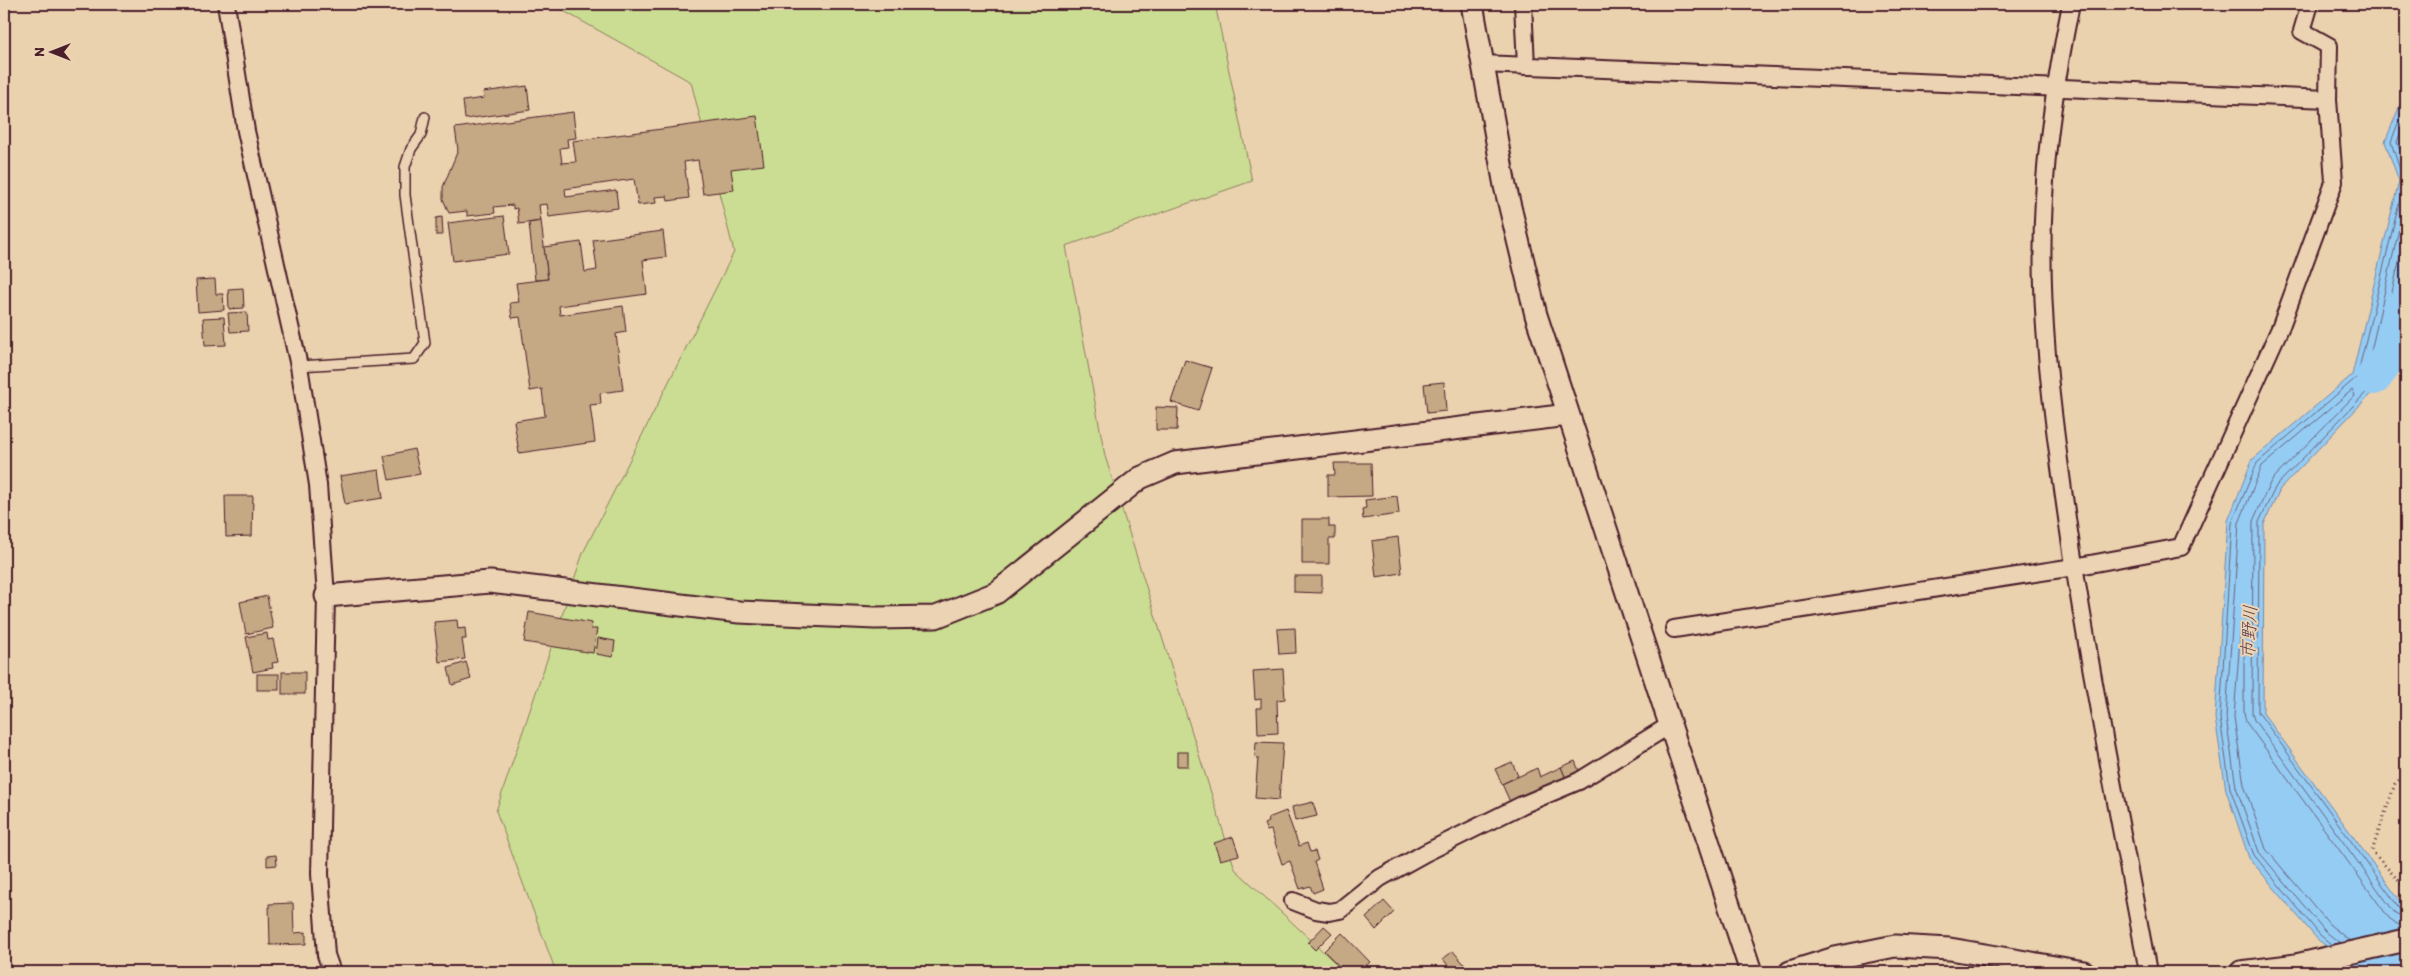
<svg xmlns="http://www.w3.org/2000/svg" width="2410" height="976" font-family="Itim,'Klee One',sans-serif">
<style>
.green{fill:#cbdd92;stroke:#8a7e5e}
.water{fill:#95ccf4;stroke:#7787a4}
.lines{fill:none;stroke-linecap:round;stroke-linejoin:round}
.shore{stroke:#68647b;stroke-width:1}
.river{stroke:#95ccf4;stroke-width:36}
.building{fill:#c5a884;stroke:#4a1f2b}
.service-casing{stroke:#4a1f2b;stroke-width:12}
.minor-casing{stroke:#4a1f2b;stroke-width:20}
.tertiary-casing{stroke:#4a1f2b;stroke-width:25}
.path{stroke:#4a1f2b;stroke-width:3;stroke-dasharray:1 4;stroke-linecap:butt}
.service{stroke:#ecd3b4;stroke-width:9}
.minor{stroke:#ecd3b4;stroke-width:16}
.tertiary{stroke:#ecd3b4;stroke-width:21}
.labels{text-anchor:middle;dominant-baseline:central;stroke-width:4;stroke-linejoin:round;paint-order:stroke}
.water-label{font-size:18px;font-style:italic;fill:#553949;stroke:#ecd3b4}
</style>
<rect width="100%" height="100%" fill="#ebd2af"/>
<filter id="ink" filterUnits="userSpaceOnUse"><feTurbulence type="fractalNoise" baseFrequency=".02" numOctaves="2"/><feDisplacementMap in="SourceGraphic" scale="10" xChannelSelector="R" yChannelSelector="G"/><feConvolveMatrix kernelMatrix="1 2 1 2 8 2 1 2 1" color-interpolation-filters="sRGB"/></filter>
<g filter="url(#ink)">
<path class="green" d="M551 4H1215L1252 181 1066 246 1105 456 1235 869 1345 972H556L496 811 583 553 734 252 691 82Z"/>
<path class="water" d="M2406 77V311L2384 380 2280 489 2264 524 2263 713 2406 909V972H2360L2317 939 2249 858 2226 790 2215 718 2228 521 2252 460 2352 375 2399 181 2385 142 2406 90Z"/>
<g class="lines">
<g class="shore">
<path d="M2406 119 2397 142 2406 168"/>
<path d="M2406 198 2364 382 2374 374 2394 312 2400 308 2406 307"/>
<path d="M2406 231 2390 301 2392 303 2406 299"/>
<path d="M2406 313 2399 317 2380 378 2276 486 2259 522 2258 712 2400 909 2406 912"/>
<path d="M2350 941 2330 925 2266 849 2244 785 2234 717 2241 625 2244 627V712L2246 722 2389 918 2397 924 2406 926"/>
<path d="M2340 943 2325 931 2259 852 2236 787 2226 717 2239 523 2262 466 2352 390 2355 395 2271 481 2253 521 2252 713 2254 720 2395 913 2406 918"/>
<path d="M2332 945 2320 935 2254 855 2230 788 2220 718 2232 523 2257 463 2357 377 2404 182 2391 142 2406 102"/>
</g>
<path class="river" d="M2374 377C2392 355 2403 331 2406 304"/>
</g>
<g class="building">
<path d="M527 86 530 110 465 119 463 101 484 98 483 92Z"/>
<path d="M573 112 576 138 567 139 568 147 560 148 562 163 576 162 573 141 757 116 764 165 731 169 734 190 703 194 698 160 684 162 689 198 668 201 667 196 655 197 656 203 638 205 634 179 565 189 566 197 616 190 618 208 549 217 547 204 539 205 541 221 519 224 517 208 513 209V205L494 207 495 213 467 216V211L449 213 443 199V187L458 150 455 128Z"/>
<path d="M504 216 509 254 453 261 448 223Z"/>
<path d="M442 217 443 235H436V218Z"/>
<path d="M541 221 548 279 535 280 529 223Z"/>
<path d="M663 231 666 257 643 260 647 294 559 306 560 315 623 306 626 332 616 334 623 390 600 393 601 404 590 405 595 442 519 453 514 421 545 416 542 389 530 391 520 317 512 318 510 303 519 302 516 283 548 279 544 247 581 242 585 272 597 270 593 240Z"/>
<path d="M215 279 216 294H223L224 310 198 312 196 280Z"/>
<path d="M243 288 244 308 229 309 228 289Z"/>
<path d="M247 312 248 331 230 332 228 313Z"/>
<path d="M224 317 226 345 205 346 203 318Z"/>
<path d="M1185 360 1212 368 1198 411 1171 402Z"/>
<path d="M1444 382 1446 411 1427 413 1424 384Z"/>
<path d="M1156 407 1178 408 1177 430H1156Z"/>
<path d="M414 449 420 474 389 480 384 456Z"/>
<path d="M1334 463H1371L1372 496 1328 497V475H1335Z"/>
<path d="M379 470 383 498 345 504 340 476Z"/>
<path d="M225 496H253L252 536 226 537Z"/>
<path d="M1397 496 1399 514 1363 519 1362 509 1366 508 1365 500Z"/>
<path d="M1302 519H1329V527H1335V539H1329V564H1302Z"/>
<path d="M1398 537 1402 573 1376 577 1372 541Z"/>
<path d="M1294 576H1322V593L1294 592Z"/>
<path d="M267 596 273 628 246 634 240 602Z"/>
<path d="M529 612 592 623 591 629H597L593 653 524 642Z"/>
<path d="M457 620 458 629 465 628 466 639H462L465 659 439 662 434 622Z"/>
<path d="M1295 628 1296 653 1279 654 1277 629Z"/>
<path d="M267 633 268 640 273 639 278 662 272 663 273 668 253 672 246 637Z"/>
<path d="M598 638 615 641 613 657 596 654Z"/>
<path d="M466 662 471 679 452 685 448 668Z"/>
<path d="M1283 669 1285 699 1277 700 1278 733 1258 734 1257 708H1261V699L1255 700 1253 671Z"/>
<rect x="282" y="672" width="23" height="22"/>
<rect x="257" y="674" width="22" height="16"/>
<path d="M1256 742 1283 743 1279 800 1255 798 1258 758 1255 757Z"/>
<rect x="1177" y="752" width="11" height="14"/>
<path d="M1575 761 1580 773 1566 779 1561 767Z"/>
<path d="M1512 762 1518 776 1502 784 1495 769Z"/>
<path d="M1561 767 1566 779 1511 804 1502 784 1537 768 1540 777Z"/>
<path d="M1313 802 1317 816 1295 821 1292 807Z"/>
<path d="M1286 811 1299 846 1307 843 1310 852 1315 851 1318 860 1314 862 1323 889 1313 893 1310 886 1300 889 1290 861 1282 864 1271 830 1267 831 1264 824 1269 822 1268 818Z"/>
<path d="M1233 837 1239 855 1220 860 1214 843Z"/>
<path d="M276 855 277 865 267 866V856Z"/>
<path d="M1384 901 1394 912 1376 930 1366 918Z"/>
<path d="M293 903 294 933 306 932V944L270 945 269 904Z"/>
<path d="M1324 926 1332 933 1315 950 1308 943Z"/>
<path d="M1342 933 1370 962 1359 972H1345L1324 951Z"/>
<path d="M1453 951 1471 972H1453L1443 959Z"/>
</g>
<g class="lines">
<defs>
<path id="service" d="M299 366 414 359 425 343 405 195V167L411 149 421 135 425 117"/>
<g id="minor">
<path d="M226 4 246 131 299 366 318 485 326 596 320 874 326 955 332 972"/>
<path d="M1523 4 1526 66"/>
<path d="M2071 4C2058 68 2047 132 2044 198 2038 299 2050 398 2064 497 2086 656 2119 814 2148 972"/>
<path d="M1481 64 2328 99"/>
<path d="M1674 629 2074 567 2181 547 2281 326 2334 182 2328 99 2329 46 2302 31 2310 4"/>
<path d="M1293 901 1316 910 1329 912 1340 910 1380 878 1425 853 1522 805 1579 781 1670 725"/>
</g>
<g id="tertiary">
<path d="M1472 4 1505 186 1536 315 1751 972"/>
<path d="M326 596 490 582 739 612 875 618 936 617 996 593 1140 478 1175 463 1568 415"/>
<path d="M1790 972 1835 958 1895 946 1950 949 2084 972"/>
<path d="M2241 972 2296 965 2406 940"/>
</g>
</defs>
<use href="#service" class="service-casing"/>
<use href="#minor" class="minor-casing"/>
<use href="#tertiary" class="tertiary-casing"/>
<path class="path" d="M2406 773 2395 784 2372 851 2406 889"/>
<use href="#service" class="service"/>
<use href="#minor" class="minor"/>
<use href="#tertiary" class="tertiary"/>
</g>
</g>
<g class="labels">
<g class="water-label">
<text transform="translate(2249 632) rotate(-87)">市野川</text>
</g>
</g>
<rect width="2410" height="976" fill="none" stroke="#ecd3b4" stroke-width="20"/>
<rect x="10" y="10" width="2390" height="956" fill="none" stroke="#4a1f2b" stroke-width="2" filter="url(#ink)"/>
<g transform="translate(52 52) rotate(270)" stroke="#ecd3b4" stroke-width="4" paint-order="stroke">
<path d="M0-4L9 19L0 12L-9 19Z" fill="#4a1f2b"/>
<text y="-8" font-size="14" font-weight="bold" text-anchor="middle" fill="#4a1f2b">N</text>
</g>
</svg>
